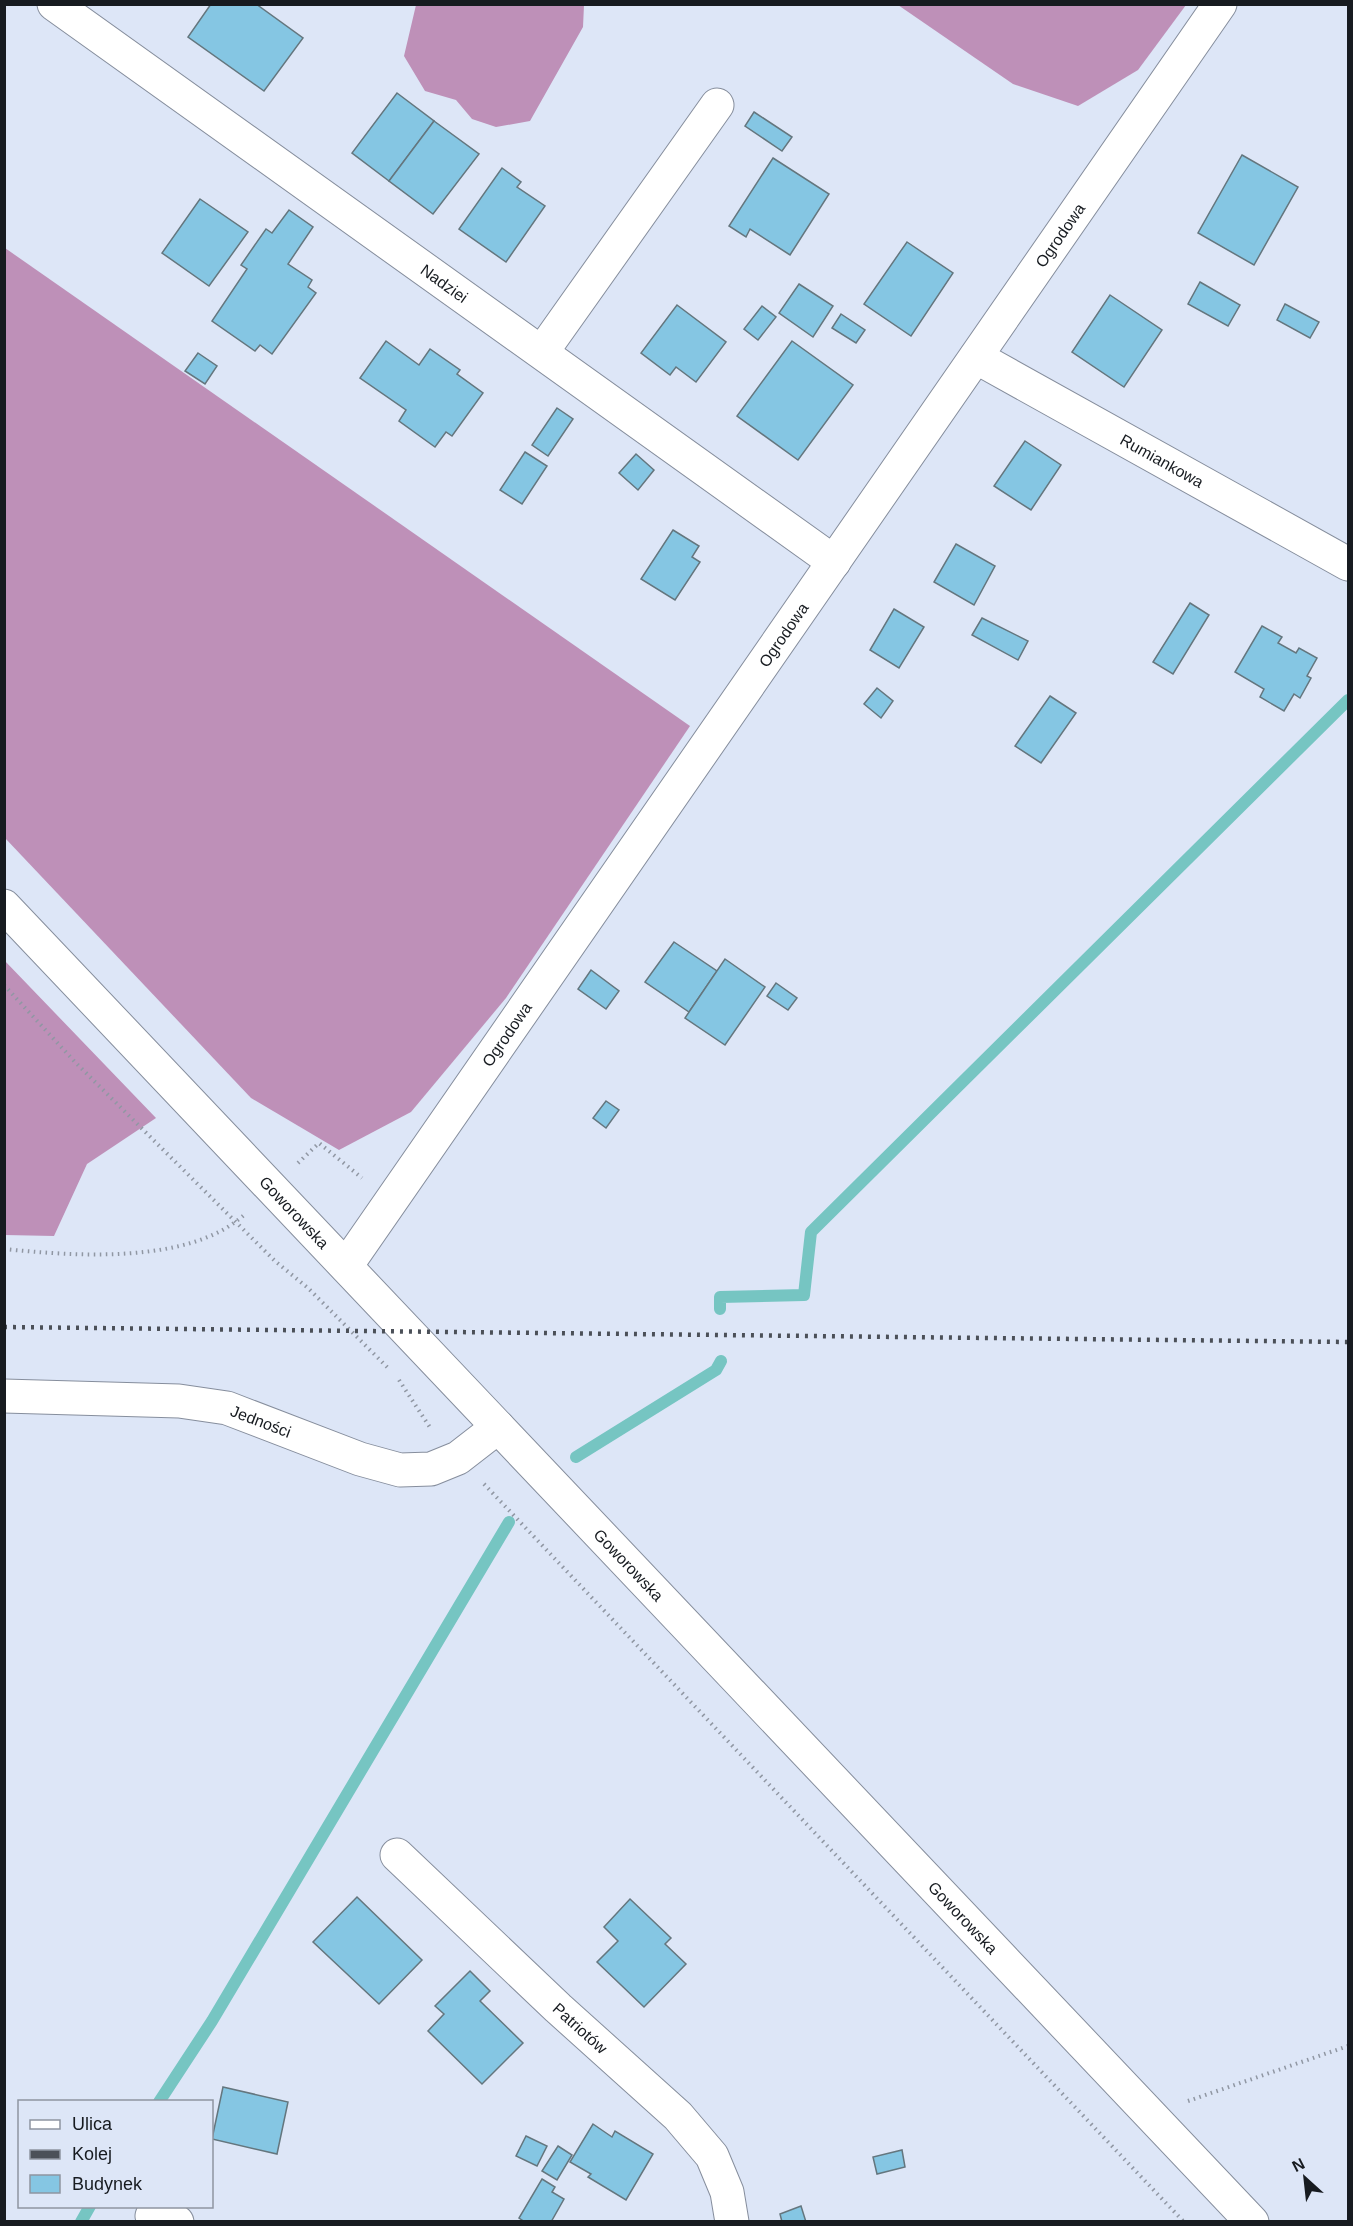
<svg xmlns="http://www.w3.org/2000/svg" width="1353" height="2226" font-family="Helvetica,sans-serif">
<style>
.forest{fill:#be90b8}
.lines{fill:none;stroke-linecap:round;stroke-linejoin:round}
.stream{stroke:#76c5c2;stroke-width:12}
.building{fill:#85c6e3;stroke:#64767e;stroke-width:1.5}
.minor-casing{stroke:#868e9d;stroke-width:35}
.major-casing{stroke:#868e9d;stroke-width:35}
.path{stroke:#9097a3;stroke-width:4;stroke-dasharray:1.5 4.5;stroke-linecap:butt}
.minor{stroke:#fff;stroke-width:33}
.major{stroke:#fff;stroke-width:33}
.rail{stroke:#4b5058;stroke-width:4.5;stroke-dasharray:3 6;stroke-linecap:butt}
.labels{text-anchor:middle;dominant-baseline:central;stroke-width:5;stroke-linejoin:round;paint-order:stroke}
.street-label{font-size:16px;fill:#171b20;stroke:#dde6f7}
</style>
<rect width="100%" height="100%" fill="#dde6f7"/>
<g class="forest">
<path d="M416 5H584L583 27 530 121 496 127 472 119 456 100 425 91 404 56Z"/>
<path d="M898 5H1186L1138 70 1078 106 1013 84Z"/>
<path d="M5 248 690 726 506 998 411 1112 339 1150 251 1098 5 838Z"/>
<path d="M4 960 156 1118 87 1164 54 1236 5 1235Z"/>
</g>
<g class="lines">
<g class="stream">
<path d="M720 1309V1297L804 1295 811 1232 1348 700"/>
<path d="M576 1457 716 1370 721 1361"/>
<path d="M159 2102 212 2021 509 1522"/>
<path d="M81 2222 90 2206"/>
</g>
</g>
<g class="building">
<path d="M211 4H256L303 38 264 91 188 37Z"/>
<path d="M397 93 434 121 389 181 352 153Z"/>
<path d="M754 112 792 137 782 151 745 126Z"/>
<path d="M434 121 479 154 433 214 389 181Z"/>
<path d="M1242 155 1298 187 1254 265 1198 233Z"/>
<path d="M773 158 829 194 790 255 750 229 746 237 729 226Z"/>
<path d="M502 168 521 182 517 187 545 206 506 262 459 229Z"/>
<path d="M200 199 248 232 209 286 162 253Z"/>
<path d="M289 210 313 227 288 264 312 280 308 287 316 293 272 354 260 345 255 351 212 321 247 269 241 265 266 229 272 233Z"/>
<path d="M907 242 953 273 911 336 864 304Z"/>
<path d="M1200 282 1240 305 1228 326 1188 304Z"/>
<path d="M799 284 833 306 813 337 779 313Z"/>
<path d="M1110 295 1162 330 1124 387 1072 352Z"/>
<path d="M1285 304 1319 322 1310 338 1277 320Z"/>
<path d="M677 305 726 342 696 382 676 367 670 375 641 353Z"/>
<path d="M762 306 776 317 758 340 744 329Z"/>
<path d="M841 314 865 330 856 343 832 328Z"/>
<path d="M386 341 419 365 430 349 460 370 457 374 483 393 452 436 446 432 435 447 399 421 406 410 360 378Z"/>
<path d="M792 341 853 385 798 460 737 416Z"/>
<path d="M198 353 217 366 205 384 185 371Z"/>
<path d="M557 408 573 419 548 456 532 445Z"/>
<path d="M1025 441 1061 465 1031 510 994 486Z"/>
<path d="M525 452 547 466 522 504 500 490Z"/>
<path d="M636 454 654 470 638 490 619 473Z"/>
<path d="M673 530 699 546 692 557 700 562 675 600 641 579Z"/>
<path d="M956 544 995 566 974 605 934 582Z"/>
<path d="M1190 603 1209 615 1173 674 1153 662Z"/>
<path d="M894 609 924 627 899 668 870 650Z"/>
<path d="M982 618 1028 641 1018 660 972 635Z"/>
<path d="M1262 626 1282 637 1278 643 1296 653 1299 648 1317 658 1307 676 1311 678 1300 698 1294 694 1284 711 1260 697 1264 689 1235 672Z"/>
<path d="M877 688 893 701 881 718 864 704Z"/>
<path d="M1050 696 1076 713 1041 763 1015 746Z"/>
<path d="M674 942 717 971 689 1012 645 982Z"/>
<path d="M725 959 765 987 725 1045 685 1018Z"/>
<path d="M591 970 619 991 606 1009 578 989Z"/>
<path d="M776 983 797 998 788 1010 767 996Z"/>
<path d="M606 1101 619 1110 606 1128 593 1118Z"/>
<path d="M357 1897 422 1960 379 2004 313 1942Z"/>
<path d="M630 1899 671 1938 665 1944 686 1964 644 2007 597 1962 618 1941 604 1927Z"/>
<path d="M470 1971 490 1991 480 2001 523 2043 482 2084 428 2031 444 2014 435 2006Z"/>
<path d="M223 2087 288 2102 277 2154 212 2139Z"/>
<path d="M593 2124 612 2137 615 2131 653 2154 626 2200 588 2177 591 2174 570 2162Z"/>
<path d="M526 2136 547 2146 537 2166 516 2156Z"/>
<path d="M558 2146 572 2155 557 2180 542 2171Z"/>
<path d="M902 2150 905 2167 877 2174 873 2157Z"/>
<path d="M542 2179 555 2187 552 2192 564 2199 551 2222H525L519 2218Z"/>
<path d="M801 2206 806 2222H782L780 2214Z"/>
</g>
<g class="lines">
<defs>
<g id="minor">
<path id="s1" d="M54 4 834 562"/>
<path d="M542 352 717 105"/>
<path id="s2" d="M976 357 1348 564"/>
<path id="s3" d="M346 1266 1220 4"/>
<path id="s4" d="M4 1396 179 1401 227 1408 360 1459 400 1470 431 1469 458 1458 498 1427"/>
<path id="s5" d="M397 1855 558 2008 678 2116 712 2156 727 2192 732 2222"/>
<path d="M152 2216 177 2222"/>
</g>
<g id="major">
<path id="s6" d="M4 906 1252 2222"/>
</g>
</defs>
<use href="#minor" class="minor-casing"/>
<use href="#major" class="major-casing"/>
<g class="path">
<path d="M4 985 75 1062 275 1261 308 1288 390 1370"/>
<path d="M298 1163 319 1143 362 1178"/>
<path d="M4 1249C74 1256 190 1265 245 1214"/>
<path d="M399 1380 431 1429"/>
<path d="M484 1484 1184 2222"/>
<path d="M1188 2101 1348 2046"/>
</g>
<use href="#minor" class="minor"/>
<use href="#major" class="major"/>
<path class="rail" d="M4 1327 1348 1342"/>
</g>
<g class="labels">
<g class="street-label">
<text stroke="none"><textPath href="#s3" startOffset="1254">Ogrodowa</textPath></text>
<text stroke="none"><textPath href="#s1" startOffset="480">Nadziei</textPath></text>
<text stroke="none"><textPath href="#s2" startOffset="213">Rumiankowa</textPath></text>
<text stroke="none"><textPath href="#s3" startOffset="768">Ogrodowa</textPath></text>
<text stroke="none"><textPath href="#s3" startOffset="282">Ogrodowa</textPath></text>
<text stroke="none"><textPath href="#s6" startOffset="422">Goworowska</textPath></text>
<text stroke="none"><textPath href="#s4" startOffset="260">Jedności</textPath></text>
<text stroke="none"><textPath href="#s6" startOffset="908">Goworowska</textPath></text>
<text stroke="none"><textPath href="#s6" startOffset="1394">Goworowska</textPath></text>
<text stroke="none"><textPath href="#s5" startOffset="252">Patriotów</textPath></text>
</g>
</g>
<rect width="1353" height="2226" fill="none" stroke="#171b20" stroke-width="12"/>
<rect x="18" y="2100" width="195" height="108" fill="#dde6f7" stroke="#8e95a1" stroke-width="1.5"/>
<rect x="30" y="2120" width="30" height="9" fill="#ffffff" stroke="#8e95a1" stroke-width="1.5"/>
<text x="72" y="2130" font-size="18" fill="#171b20">Ulica</text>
<rect x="30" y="2150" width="30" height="9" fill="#4b5058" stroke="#8e95a1" stroke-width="1.5"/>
<text x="72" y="2160" font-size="18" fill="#171b20">Kolej</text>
<rect x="30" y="2175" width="30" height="18" fill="#85c6e3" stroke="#8e95a1" stroke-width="1.5"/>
<text x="72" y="2190" font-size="18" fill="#171b20">Budynek</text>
<g transform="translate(1305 2178) rotate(333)" stroke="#dde6f7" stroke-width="4.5" paint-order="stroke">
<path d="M0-4.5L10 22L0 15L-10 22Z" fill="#171b20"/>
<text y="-9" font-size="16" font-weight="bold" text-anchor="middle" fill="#171b20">N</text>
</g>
</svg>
